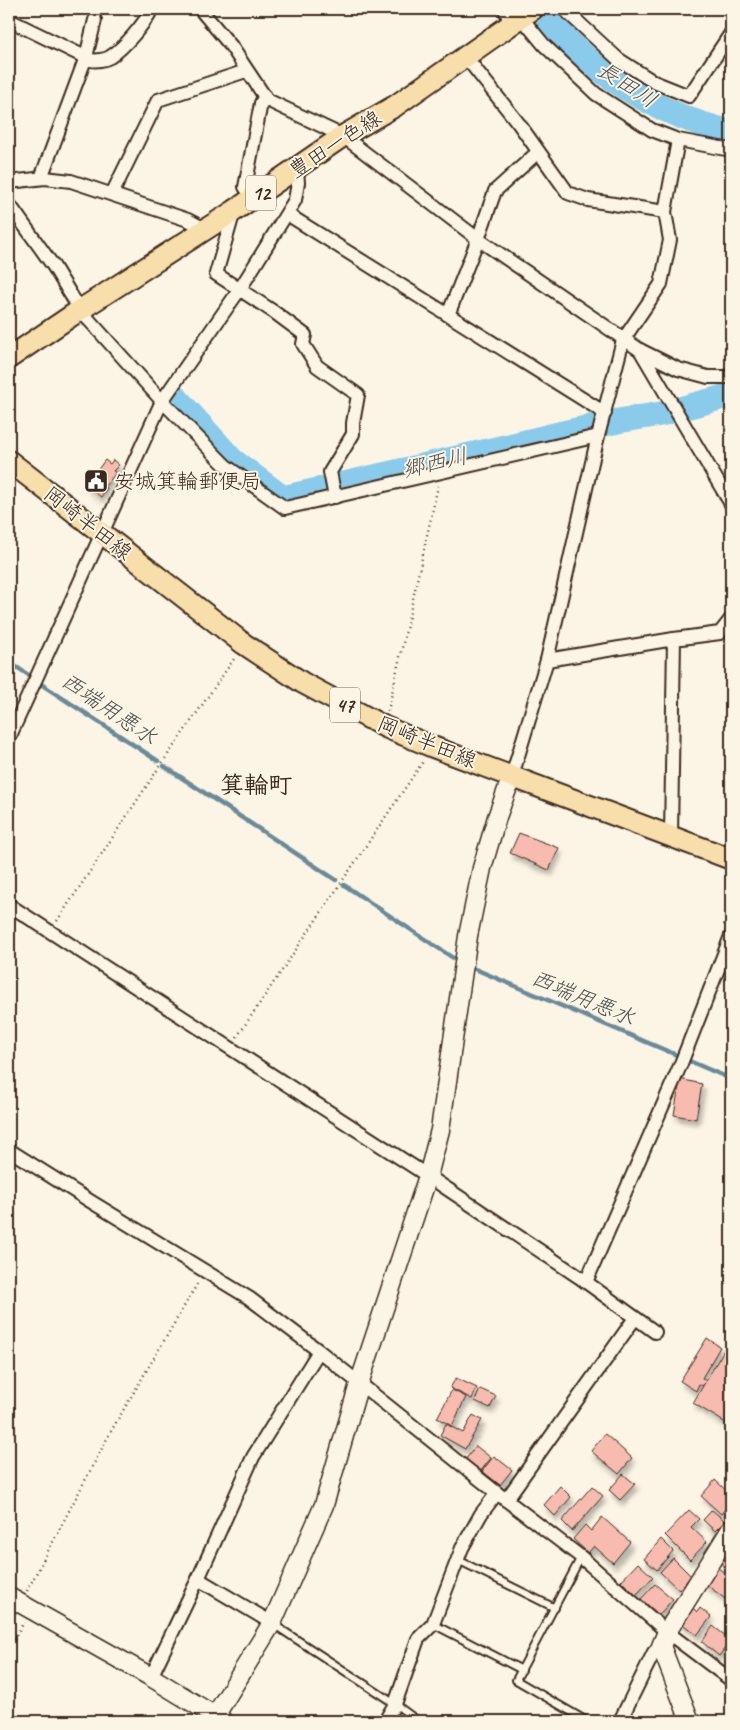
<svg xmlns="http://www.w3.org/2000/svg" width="740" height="1730" font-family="Caveat,'Klee One',sans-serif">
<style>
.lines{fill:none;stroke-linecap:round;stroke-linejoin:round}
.stream{stroke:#6a8a99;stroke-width:4.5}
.river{stroke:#8acaeb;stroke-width:25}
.building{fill:#f7bcaf;stroke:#3b2a1e;filter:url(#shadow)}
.lane-casing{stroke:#3b2a1e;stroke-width:10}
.street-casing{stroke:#3b2a1e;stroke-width:16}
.secondary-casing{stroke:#3b2a1e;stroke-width:21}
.primary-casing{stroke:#3b2a1e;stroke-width:24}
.path{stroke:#3b2a1e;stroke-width:2.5;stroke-dasharray:1 4;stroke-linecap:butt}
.lane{stroke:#fcf5e5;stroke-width:6}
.street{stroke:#fcf5e5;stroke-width:12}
.secondary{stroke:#fcf5e5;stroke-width:18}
.primary{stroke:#f8deab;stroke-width:20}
.labels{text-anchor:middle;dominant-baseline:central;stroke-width:4;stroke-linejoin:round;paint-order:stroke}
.shield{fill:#fcf5e5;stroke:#75675a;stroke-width:1}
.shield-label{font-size:20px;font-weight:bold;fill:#3b2a1e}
.street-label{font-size:21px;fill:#3b2a1e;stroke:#fcf5e5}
.poi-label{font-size:21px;fill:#3b2a1e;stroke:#fcf5e5;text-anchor:start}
.water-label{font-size:22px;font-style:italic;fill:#4f5251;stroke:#fcf5e5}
.quarter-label{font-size:24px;font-weight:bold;fill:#3b2a1e;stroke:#fcf5e5}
</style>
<defs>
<filter id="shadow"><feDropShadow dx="3" dy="5.5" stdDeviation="2.5" flood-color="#0004"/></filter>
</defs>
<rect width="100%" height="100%" fill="#fcf5e5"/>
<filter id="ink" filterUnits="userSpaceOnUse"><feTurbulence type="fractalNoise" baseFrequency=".02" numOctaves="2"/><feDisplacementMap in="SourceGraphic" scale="10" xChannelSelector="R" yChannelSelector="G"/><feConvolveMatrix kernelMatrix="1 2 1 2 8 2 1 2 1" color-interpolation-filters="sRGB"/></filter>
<g filter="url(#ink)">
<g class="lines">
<g class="stream">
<path d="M9 662 30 676"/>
<path d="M41 684 158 761"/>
<path d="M164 766 336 880"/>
<path d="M344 885 459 962"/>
<path d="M475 969 679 1056"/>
<path d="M687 1060 731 1079"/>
</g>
<g class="river">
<path d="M541 9C587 71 656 115 731 132"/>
<path d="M176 398 232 460 283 498 505 447 563 433 618 421 661 414 731 395"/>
</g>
</g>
<g class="building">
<path d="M105 460 110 464 113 460 119 465 113 471 116 473 105 486 107 488 101 497 86 485Z"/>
<path d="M519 833 559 848 549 870 510 853Z"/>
<path d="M680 1079 702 1084 696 1119 674 1115Z"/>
<path d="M707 1338 720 1347 702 1378 706 1381 703 1386 699 1384 696 1391 680 1381Z"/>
<path d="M731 1338V1426L693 1403Z"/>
<path d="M456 1378 477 1388 472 1399 450 1388Z"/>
<path d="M480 1389 496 1396 490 1408 475 1401Z"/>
<path d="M452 1390 466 1397 452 1426 437 1418Z"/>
<path d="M473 1415 482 1420 465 1449 440 1435 446 1424 463 1433Z"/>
<path d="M605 1434 632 1458 619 1474 591 1451Z"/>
<path d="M476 1446 491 1458 480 1472 465 1460Z"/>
<path d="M494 1456 512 1470 500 1485 482 1471Z"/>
<path d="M623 1474 635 1484 620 1500 609 1490Z"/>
<path d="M715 1480 731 1495V1502L721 1514 701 1496Z"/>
<path d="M560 1486 571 1497 555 1516 544 1505Z"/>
<path d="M592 1486 603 1496 572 1531 562 1521Z"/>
<path d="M689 1510 699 1519 691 1527 707 1542 690 1560 665 1535Z"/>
<path d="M712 1510 725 1521 715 1531 703 1520Z"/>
<path d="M602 1517 630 1542 613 1563 594 1546 588 1553 573 1539 585 1525 591 1531Z"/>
<path d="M661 1539 673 1551 657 1570 644 1559Z"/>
<path d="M730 1547 731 1549V1572L719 1562Z"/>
<path d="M673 1558 691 1576 679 1590 660 1572Z"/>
<path d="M638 1563 653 1577 636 1595 621 1581Z"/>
<path d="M714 1565 731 1578V1596L728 1601 703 1582Z"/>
<path d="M655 1584 673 1599 659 1615 641 1599Z"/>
<path d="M691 1606 697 1612 700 1608 711 1617 697 1635 680 1622Z"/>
<path d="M713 1626 731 1640 719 1656 702 1642Z"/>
</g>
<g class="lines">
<defs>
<g id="lane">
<path d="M581 1557 516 1680 587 1721"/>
<path d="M458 1560 555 1608"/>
<path d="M273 1624 395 1704 418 1721"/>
<path d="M433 1624 522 1670"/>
</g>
<g id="street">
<path d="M200 9 231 46 267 100 343 136 478 239 640 350 678 369 708 377H731"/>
<path d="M505 9 511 24"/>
<path d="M564 9 618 59 654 82 689 96 731 33"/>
<path d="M521 17 544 45 596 94 652 130 678 140 731 150"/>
<path d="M9 20 91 60C96 61 105 60 110 57 125 47 144 24 152 9"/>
<path d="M465 56 519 124 568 193 588 200 665 212"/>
<path d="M41 178 86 57 95 20"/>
<path d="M9 182 45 178 71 181 188 220 205 229"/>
<path d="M112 194 158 100 246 71"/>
<path d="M253 198 245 187 261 103 265 96"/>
<path d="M9 204 54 267 80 310 162 401 226 466 285 508 598 436"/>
<path d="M234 211 216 274 274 312 305 335 303 344 317 366 358 395 353 423V434L330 472 335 497"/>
<path d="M287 214 605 413"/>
<path d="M448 315 478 239 495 191 538 152"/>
<path d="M640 350 731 504"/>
<path d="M547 660 674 639"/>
<path d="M9 738 162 401 240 289 295 200 298 183 297 168"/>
<path d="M512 776 547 660 598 436 623 340 661 284 670 240 665 212 678 140"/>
<path d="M671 836 674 639 720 633 731 619"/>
<path d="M9 905 428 1176 579 1277 655 1332"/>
<path d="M9 1150 90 1201 249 1298 319 1351 497 1493 581 1557 667 1632 731 1680"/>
<path d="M586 1282 680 1066 731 936"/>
<path d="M506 1500 635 1318"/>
<path d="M198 1579 272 1623"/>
<path d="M151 1677 198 1579 253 1457 319 1351"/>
<path d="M385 1721 395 1704 418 1639 433 1624 462 1548 481 1514 497 1493"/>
<path d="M620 1721 654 1652 661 1646"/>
</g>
<g id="secondary">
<path d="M9 1597 151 1677 223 1721"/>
<path d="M212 1721 272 1623 324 1505 359 1384 428 1176 440 1130 468 936 482 868 497 817 512 776"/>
<path d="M690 1721 661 1646 667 1632 731 1529"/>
</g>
<g id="primary">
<path d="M9 358 80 310 234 211 343 136 395 106 533 9"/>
<path d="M9 461 244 644 303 683 385 727 433 747 731 859"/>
</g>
</defs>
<use href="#lane" class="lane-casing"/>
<use href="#street" class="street-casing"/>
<use href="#secondary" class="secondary-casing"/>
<use href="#primary" class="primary-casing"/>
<g class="path">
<path d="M388 711 438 486"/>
<path d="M57 921 156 772 236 656"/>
<path d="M724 925 731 909"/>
<path d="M237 1037 424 760"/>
<path d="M27 1591 110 1433 199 1281"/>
<path d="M9 1623 13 1616"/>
<path d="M9 1648 24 1622"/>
</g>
<use href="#lane" class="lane"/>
<use href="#street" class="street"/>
<use href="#secondary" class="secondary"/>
<use href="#primary" class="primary"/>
</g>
</g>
<defs>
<symbol id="civic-square" viewBox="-11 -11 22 22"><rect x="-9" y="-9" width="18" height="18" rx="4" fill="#3b2a1e" stroke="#fcf5e5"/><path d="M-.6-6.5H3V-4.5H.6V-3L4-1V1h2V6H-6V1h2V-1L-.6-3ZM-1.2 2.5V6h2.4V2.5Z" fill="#fff"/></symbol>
</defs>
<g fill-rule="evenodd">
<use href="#civic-square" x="82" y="467" width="28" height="28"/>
</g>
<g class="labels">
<g class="shield">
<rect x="246" y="175.5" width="30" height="35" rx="4"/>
<rect x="330" y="687.5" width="30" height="35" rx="4"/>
</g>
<g class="shield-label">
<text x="261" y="193">12</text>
<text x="345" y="705">47</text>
</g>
<g class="street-label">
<text transform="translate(335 144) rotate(-33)">豊田一色線</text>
<text transform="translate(88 523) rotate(38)">岡崎半田線</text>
<text transform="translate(427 742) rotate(22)">岡崎半田線</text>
</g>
<g class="poi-label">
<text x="114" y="481">安城箕輪郵便局</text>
</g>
<g class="water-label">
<text transform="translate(627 85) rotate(33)">長田川</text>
<text transform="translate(435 463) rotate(-13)">郷西川</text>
<text transform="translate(109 709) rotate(34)">西端用悪水</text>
<text transform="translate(583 998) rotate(23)">西端用悪水</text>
</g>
<g class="quarter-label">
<text x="256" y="785">箕輪町</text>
</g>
</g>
<rect width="740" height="1730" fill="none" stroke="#fcf5e5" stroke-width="30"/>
<rect x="15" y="15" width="710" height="1700" fill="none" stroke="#3b2a1e" stroke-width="2" filter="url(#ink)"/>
</svg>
